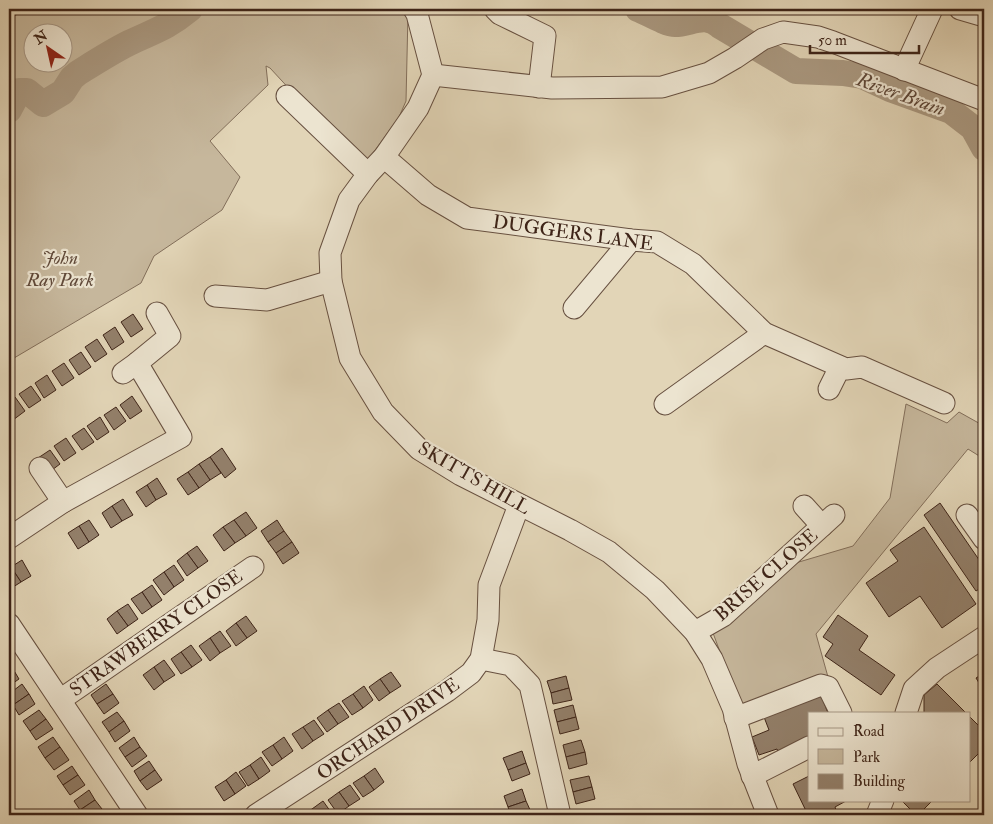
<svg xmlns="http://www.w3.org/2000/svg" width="993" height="824" font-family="'IM FELL Double Pica',serif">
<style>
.green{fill:#c6b79c;stroke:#826e5a;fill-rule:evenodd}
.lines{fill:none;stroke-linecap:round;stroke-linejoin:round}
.river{stroke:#aa9981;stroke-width:26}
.building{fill:#93806b;stroke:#3e2418}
.minor-casing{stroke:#675040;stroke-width:23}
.minor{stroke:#ece4d0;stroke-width:21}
.labels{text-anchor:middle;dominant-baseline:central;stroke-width:4.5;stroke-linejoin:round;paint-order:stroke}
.street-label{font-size:19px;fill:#3e2418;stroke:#ece4d0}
.park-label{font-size:19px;font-style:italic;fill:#604939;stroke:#ece4d0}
.water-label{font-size:20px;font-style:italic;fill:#5e4738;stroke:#ece4d0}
</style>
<rect width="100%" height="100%" fill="#e2d5b7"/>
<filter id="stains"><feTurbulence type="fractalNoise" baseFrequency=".004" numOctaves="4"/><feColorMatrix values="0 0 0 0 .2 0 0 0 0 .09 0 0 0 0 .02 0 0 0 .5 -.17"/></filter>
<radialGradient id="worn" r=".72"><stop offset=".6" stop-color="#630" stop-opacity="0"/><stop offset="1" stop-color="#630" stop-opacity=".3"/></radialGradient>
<g class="green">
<path d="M39 9H405L408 13 406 101 399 117 365 164 331 134 270 68 266 66 268 85 210 141 240 177 222 210 154 256 141 283 9 361V19L23 11H35ZM32 32H62V62H32Z"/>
<path d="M906 404 947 423 959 412 984 426V459L968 449 816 634 828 677 742 711 713 633 782 567 853 546 890 498Z"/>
</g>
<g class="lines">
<g class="river">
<path d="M638 9C646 12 666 24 675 24 691 24 705 12 720 26L796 71 843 73 862 76 890 89 951 111 973 128 984 148"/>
<path d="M9 110 19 91H27L43 104 63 92 72 78 78 73C94 63 111 52 129 43 154 31 167 28 190 9"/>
</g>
</g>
<g class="building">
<path d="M133 314 143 329 131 337 121 322Z"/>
<path d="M115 327 124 342 112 350 103 335Z"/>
<path d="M97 339 107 354 95 362 85 347Z"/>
<path d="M81 352 91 367 79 375 69 360Z"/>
<path d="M64 363 74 378 62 386 52 371Z"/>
<path d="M47 375 56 390 44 398 35 383Z"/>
<path d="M31 386 41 400 29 408 19 394Z"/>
<path d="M132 396 142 411 130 419 120 405Z"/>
<path d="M15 397 25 411 13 420 9 414V401Z"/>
<path d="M116 407 126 421 114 430 104 415Z"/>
<path d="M100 417 109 432 97 440 87 426Z"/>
<path d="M84 428 94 442 82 450 72 436Z"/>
<path d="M66 438 76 453 64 461 54 446Z"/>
<path d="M222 448 236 469 225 478 210 457Z"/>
<path d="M50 450 60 464 48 473 38 458Z"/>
<path d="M210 457 221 473 210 480 199 464Z"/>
<path d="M199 464 210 480 199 488 188 472Z"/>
<path d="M188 472 199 488 188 495 177 479Z"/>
<path d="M157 478 167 494 156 500 147 485Z"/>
<path d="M147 485 156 500 146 507 136 492Z"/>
<path d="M123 499 133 515 122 521 112 506Z"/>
<path d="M940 503 984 567V586L976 591 924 515Z"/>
<path d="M112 506 122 521 111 528 102 513Z"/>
<path d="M246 512 257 528 246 536 234 520Z"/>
<path d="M89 520 99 535 89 542 79 526Z"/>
<path d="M234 520 246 536 235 543 223 527Z"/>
<path d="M277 520 284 531 268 542 261 531Z"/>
<path d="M79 526 89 542 78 549 68 533Z"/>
<path d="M223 527 235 543 224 551 213 535Z"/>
<path d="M924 527 976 604 942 628 920 596 889 617 866 583 898 561 890 550Z"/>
<path d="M284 531 292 542 276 553 268 542Z"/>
<path d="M292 542 299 553 283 564 276 553Z"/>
<path d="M197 546 208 561 198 568 187 553Z"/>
<path d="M187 553 198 568 187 576 177 561Z"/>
<path d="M22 560 31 576 21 582 11 567Z"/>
<path d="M174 565 184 580 174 587 164 572Z"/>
<path d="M11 567 21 582 10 589 9 568Z"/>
<path d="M164 572 174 587 164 595 153 580Z"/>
<path d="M152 585 162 600 152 607 142 592Z"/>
<path d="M142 592 152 607 142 614 131 599Z"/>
<path d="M128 604 138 619 128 626 117 611Z"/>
<path d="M117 611 128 626 117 634 107 619Z"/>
<path d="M838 615 868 636 859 650 895 675 881 695 825 656 833 644 823 637Z"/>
<path d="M246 616 257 631 247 638 236 623Z"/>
<path d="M236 623 247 638 236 646 226 631Z"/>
<path d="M220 631 231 646 220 653 210 638Z"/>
<path d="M210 638 220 653 210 661 199 646Z"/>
<path d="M191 645 202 660 192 667 181 652Z"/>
<path d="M181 652 192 667 181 674 171 659Z"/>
<path d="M164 660 175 675 164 682 154 667Z"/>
<path d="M154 667 164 682 154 690 143 675Z"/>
<path d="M13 669 19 679 9 686V672Z"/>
<path d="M391 672 401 686 390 693 380 679Z"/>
<path d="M984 673V691L976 678Z"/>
<path d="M566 676 569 688 551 693 547 681Z"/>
<path d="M380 679 390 693 379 701 369 687Z"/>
<path d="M22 684 29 694 13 705 9 700V694Z"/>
<path d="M106 684 113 694 97 704 91 695Z"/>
<path d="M937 684 966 713H924V695Z"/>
<path d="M364 686 373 700 363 708 353 694Z"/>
<path d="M569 688 572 700 553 704 551 693Z"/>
<path d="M29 694 35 704 19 715 13 705Z"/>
<path d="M113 694 119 703 104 714 97 704Z"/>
<path d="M353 694 363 708 352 715 342 701Z"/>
<path d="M821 695 828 713H809V740L778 752 777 749 759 755 752 737 769 730 764 717Z"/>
<path d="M339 703 349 717 338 724 328 710Z"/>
<path d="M573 705 576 717 557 722 554 710Z"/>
<path d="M39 710 46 719 30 731 23 721Z"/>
<path d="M328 710 338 724 327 732 317 718Z"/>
<path d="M117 712 124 721 109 732 102 722Z"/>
<path d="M969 716 984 731V748L969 763Z"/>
<path d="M576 717 579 729 560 734 557 722Z"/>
<path d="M46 719 53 729 36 740 30 731Z"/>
<path d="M314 720 324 734 313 741 303 727Z"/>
<path d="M124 721 130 731 115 742 109 732Z"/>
<path d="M303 727 313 741 302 749 292 734Z"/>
<path d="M53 737 60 747 45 758 38 747Z"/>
<path d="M134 737 140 747 125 757 119 748Z"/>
<path d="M284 737 293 751 282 759 273 745Z"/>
<path d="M581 740 585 752 566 757 563 745Z"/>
<path d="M273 745 282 759 272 766 262 752Z"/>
<path d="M60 747 69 760 54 770 45 758Z"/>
<path d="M140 747 147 756 132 767 125 757Z"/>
<path d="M522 751 526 763 508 770 503 758Z"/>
<path d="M585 752 587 764 569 769 566 757Z"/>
<path d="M261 757 270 771 259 779 250 765Z"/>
<path d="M149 761 155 770 140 781 134 771Z"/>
<path d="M526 763 530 774 512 781 508 770Z"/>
<path d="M250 765 259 779 248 786 239 772Z"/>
<path d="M72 766 78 775 63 785 57 776Z"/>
<path d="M375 768 384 782 374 790 364 776Z"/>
<path d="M155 770 162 780 147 790 140 781Z"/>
<path d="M236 772 246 786 235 794 226 780Z"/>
<path d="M78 775 85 785 70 795 63 785Z"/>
<path d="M364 776 374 790 363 797 353 783Z"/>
<path d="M589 776 592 787 573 792 570 780Z"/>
<path d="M809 776V800L846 801 835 807 836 810 825 815H822L821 813 817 815H808L793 784Z"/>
<path d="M226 780 235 794 224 801 215 787Z"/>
<path d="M350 785 360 799 349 806 339 792Z"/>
<path d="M592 787 595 799 576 804 573 792Z"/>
<path d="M522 789 526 801 508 807 504 796Z"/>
<path d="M89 790 95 800 80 810 74 801Z"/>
<path d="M339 792 349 806 338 814 328 800Z"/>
<path d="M95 800 102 809 94 815H84L80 810Z"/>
<path d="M901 800H933L918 815H916Z"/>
<path d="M323 801 333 815H316L312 809Z"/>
<path d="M526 801 531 812 523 815H511L508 807Z"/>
<path d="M312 809 316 815H303Z"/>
</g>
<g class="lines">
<defs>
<g id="minor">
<path d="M414 9 417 14 433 75 418 108 384 157 368 174 349 200 330 253 331 281 350 358 383 412 419 449 461 475 570 530 609 552 655 590 695 632 712 659 733 708 748 764 768 815"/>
<path d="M495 9 500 14 545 36 539 87"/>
<path d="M960 9 984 16"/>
<path d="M904 70 932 9"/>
<path d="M433 75 552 88 662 87 709 73 735 58 763 39 783 32 818 37 833 42 984 100"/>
<path d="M287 96 368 174"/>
<path d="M384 157 428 195 467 218 631 240 657 242 693 264 764 333 846 369 862 367 944 403"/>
<path d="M215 296 267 300 331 281"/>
<path d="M574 308 631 240"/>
<path d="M137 363 170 336 157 313"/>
<path d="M829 389 840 367"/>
<path d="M665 404 764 333"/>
<path d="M40 468 63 502"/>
<path d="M804 506 822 526"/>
<path d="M967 515 984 539"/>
<path d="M9 538 63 502 181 437 137 363 123 373"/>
<path d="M9 624 137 815"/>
<path d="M695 632 723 616 834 515"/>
<path d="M481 659 511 665 530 685 560 815"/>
<path d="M60 700 253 567"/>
<path d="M906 713 914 689 937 668 984 637"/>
<path d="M735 718 821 685 828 687 841 713"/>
<path d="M752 776 809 747"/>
<path d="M256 815 447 691 471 673 481 659 488 620 489 585 519 505"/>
<path d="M877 815 883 800"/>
</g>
</defs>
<use href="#minor" class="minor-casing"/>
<use href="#minor" class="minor"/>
</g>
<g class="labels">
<g class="street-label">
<text transform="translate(573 233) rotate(8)">DUGGERS LANE</text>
<text transform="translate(474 478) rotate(30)">SKITTS HILL</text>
<text transform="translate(766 575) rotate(-41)">BRISE CLOSE</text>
<text transform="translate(156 633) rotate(-35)">STRAWBERRY CLOSE</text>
<text transform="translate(388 729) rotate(-34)">ORCHARD DRIVE</text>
</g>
<g class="park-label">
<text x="60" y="258">John<tspan x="60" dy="22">Ray Park</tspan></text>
</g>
<g class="water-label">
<text transform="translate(901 94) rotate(20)">River Brain</text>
</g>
</g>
<rect width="993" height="824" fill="none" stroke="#e2d5b7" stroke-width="30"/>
<rect x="10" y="10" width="973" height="804" fill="none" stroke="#3e2418" stroke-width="2.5"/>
<rect x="15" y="15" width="963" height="794" fill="none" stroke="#3e2418"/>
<rect x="808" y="712" width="162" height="90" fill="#ece4d0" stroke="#a69786"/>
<rect x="818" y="728" width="25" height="8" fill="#ece4d0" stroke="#a69786"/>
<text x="853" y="736" font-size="15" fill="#3e2418">Road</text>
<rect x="818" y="749" width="25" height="15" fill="#c6b79c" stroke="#a69786"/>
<text x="853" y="762" font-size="15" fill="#3e2418">Park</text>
<rect x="818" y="774" width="25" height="15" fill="#93806b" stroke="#a69786"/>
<text x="853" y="786" font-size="15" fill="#3e2418">Building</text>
<g transform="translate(48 48) rotate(326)"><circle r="24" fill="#ece4d0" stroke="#a69786"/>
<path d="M0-4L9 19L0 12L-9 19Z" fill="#8f2418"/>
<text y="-8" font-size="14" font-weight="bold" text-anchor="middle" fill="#3e2418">N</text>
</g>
<path d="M810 45v8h109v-8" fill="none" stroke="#3e2418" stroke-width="2.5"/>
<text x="818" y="45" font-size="15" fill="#3e2418" stroke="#ece4d0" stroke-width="4" paint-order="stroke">50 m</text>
<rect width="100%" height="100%" filter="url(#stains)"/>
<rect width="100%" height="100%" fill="url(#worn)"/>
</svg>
